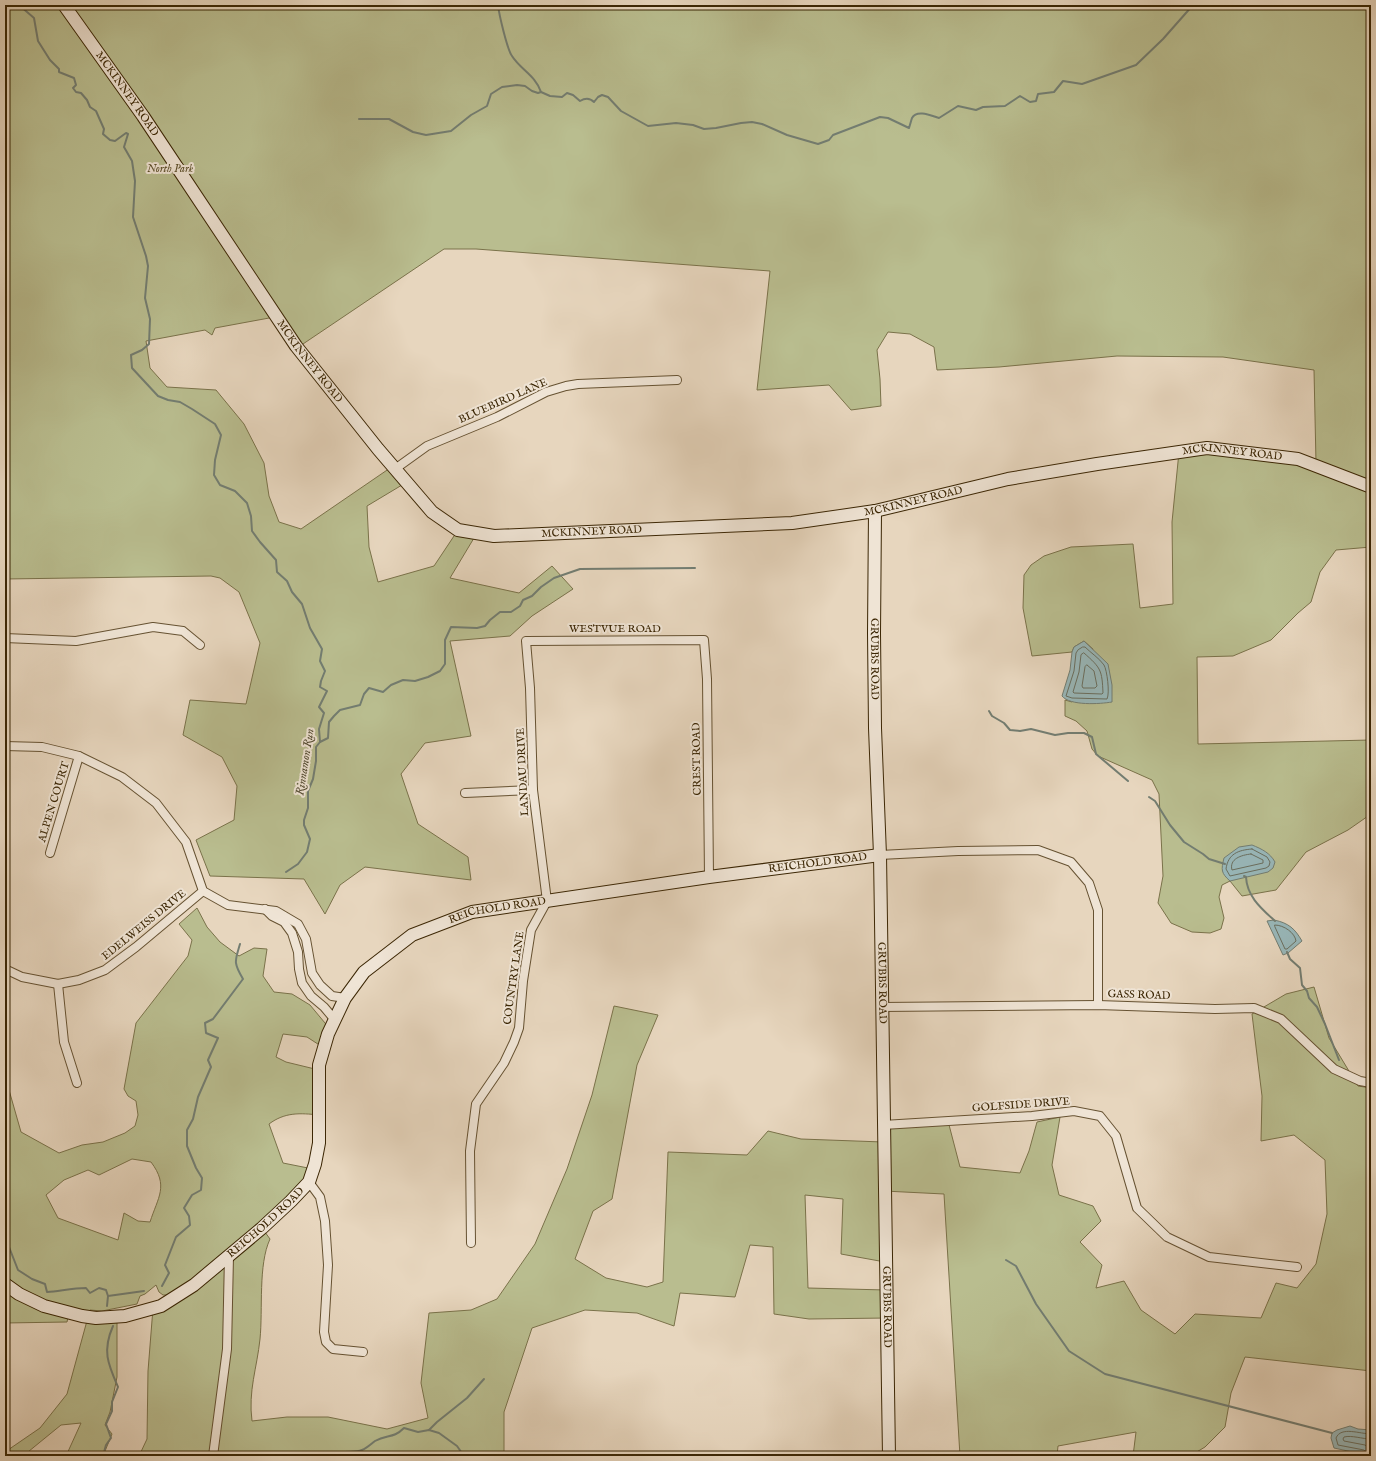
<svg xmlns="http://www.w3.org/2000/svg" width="1376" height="1461" font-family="'IM FELL English',serif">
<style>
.green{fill:#b9bd8f;stroke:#7a724a;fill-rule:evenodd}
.water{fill:#98b7b9;stroke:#737d71}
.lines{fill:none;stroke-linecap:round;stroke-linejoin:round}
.shore{stroke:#6a6e5e;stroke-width:1}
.stream{stroke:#737d71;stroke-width:2}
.street-casing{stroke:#665232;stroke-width:10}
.secondary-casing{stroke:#3b2604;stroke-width:14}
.street{stroke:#efe4d5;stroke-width:8}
.secondary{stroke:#efe4d5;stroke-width:12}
.labels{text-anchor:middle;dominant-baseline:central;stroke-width:4;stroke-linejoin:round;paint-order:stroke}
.street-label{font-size:11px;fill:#3b2604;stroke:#efe4d5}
.park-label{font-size:11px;font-style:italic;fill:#5a4c27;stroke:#efe4d5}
.water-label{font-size:12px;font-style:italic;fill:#524a31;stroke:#efe4d5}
</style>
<rect width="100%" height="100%" fill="#e7d6be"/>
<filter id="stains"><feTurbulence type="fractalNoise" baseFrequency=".005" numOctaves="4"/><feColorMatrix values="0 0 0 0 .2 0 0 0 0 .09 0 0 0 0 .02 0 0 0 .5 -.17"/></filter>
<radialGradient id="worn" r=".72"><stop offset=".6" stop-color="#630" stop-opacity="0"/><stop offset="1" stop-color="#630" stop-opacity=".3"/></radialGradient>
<g class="green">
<path d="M5 5H1371V547L1336 550 1320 572 1311 602 1298 613 1271 640 1233 656 1197 657 1198 744 1371 740V814L1348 830 1306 852 1276 890 1242 896 1230 881 1222 885 1219 897 1224 918 1221 929 1210 933 1192 932 1171 923 1158 903 1163 876 1159 794 1152 780 1098 756 1092 749 1087 731 1076 721 1065 716V700L1072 702 1093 649 1084 641 1074 647 1072 652 1032 656 1023 608 1024 575 1031 565 1044 556 1071 547 1133 544 1140 608 1173 604 1172 522 1179 452 1207 448 1316 463 1314 370 1223 357 1117 356 999 367 937 370 934 347 910 334 888 332 877 350 880 379 881 406 851 410 829 385 757 390 770 271 476 249H444L300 346 280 316 215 328 212 335 205 330 146 341 150 368 167 387 216 390 244 424 264 463 269 496 279 522 301 529 393 466 407 482 367 506 369 547 378 582 434 566 458 530 477 533 450 578 519 593 552 566 573 589 532 616 510 636 450 641 471 736 425 743 401 774 418 824 468 857 471 880 365 867 340 885 325 914 304 879 210 876 196 840 234 820 237 786 222 757 183 735 190 700 246 704 260 643 239 592 220 578 211 576 5 579Z"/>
<path d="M197 908 207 927 220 942 239 956 254 948 267 949 263 976 274 992 292 994 310 1005 330 1029 324 1048 307 1037 283 1034 276 1057 286 1062 319 1070V1115C300 1113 285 1112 269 1124L283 1163 313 1169 262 1228 270 1239C258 1265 263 1309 260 1339 257 1368 248 1391 252 1421L287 1417H328L387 1429 428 1418 421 1383 429 1313 471 1310 497 1299 535 1244 567 1169 592 1095 614 1006 658 1015 637 1065 612 1199 593 1211 575 1259 606 1278 647 1287 663 1282 668 1152 747 1155 768 1131 801 1139 883 1142V1125L948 1121 960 1167 1020 1173 1029 1151 1037 1122 1060 1117 1052 1165 1059 1195 1093 1206 1101 1221 1080 1242 1102 1265 1096 1288 1124 1281 1141 1310 1175 1334 1195 1314 1261 1318 1276 1283 1297 1288 1316 1264 1327 1214 1325 1160 1294 1135 1261 1141 1262 1096 1252 1014 1286 994 1314 987 1329 1038 1358 1086 1371 1088V1371L1245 1357 1231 1393 1225 1427 1205 1447 1190 1456H1133L1136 1432 1058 1446 1057 1456H960L944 1194 884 1191 885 1262 841 1254 843 1199 805 1195 808 1288 886 1290 887 1318 809 1319 774 1314 773 1247 750 1245 735 1297 680 1293 674 1326 637 1313 585 1310 532 1328 504 1412V1456H139L147 1439 148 1371 153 1308 168 1295H163L159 1292 156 1285 145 1294 140 1296 137 1304 102 1311 90 1310 89 1317 117 1316V1377L110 1412 105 1425 112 1434 103 1456H66L81 1423 61 1425 23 1456H5V1452L40 1428 67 1394 88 1317 69 1313 67 1322 5 1323V1041L9 1090 21 1132 59 1153 82 1145 103 1142 125 1133 135 1126 138 1115 136 1101 128 1096 124 1089 136 1023 188 956 192 940 179 924ZM132 1159 151 1162C169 1186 158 1197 150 1222L138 1221 124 1213 118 1240 58 1218 46 1195 64 1180 88 1170 99 1175Z"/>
</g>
<g class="water">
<path d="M1084 641 1108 664 1112 685V702C1100 704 1070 706 1062 696L1070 670 1072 652 1074 647Z"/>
<path d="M1252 845C1262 849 1270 853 1275 862L1273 868 1268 872 1230 881C1221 873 1221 870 1224 858L1239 847Z"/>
<path d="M1274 920C1289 923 1295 929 1302 941L1288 953 1283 955 1267 921Z"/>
<path d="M1350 1426 1358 1429 1371 1430V1456L1334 1448 1331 1438 1332 1433 1337 1430Z"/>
</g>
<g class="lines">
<g class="shore">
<path d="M1083 647H1085C1091 653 1099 658 1104 665 1107 670 1110 693 1107 699L1072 698 1066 696 1074 671 1076 653 1078 650Z"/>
<path d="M1084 653C1101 668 1102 670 1103 693L1102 694 1074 693 1073 692 1079 672 1081 655Z"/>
<path d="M1087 665 1094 671 1097 686 1095 688H1083L1082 686 1085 667Z"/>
<path d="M1252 849 1267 857 1270 862 1269 866 1266 868 1230 876 1226 869C1228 854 1238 850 1252 849Z"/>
<path d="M1251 854 1263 860V863L1232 870C1229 859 1241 855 1251 854Z"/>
<path d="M1275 925C1284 925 1295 933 1296 941L1287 949H1285L1275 927Z"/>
<path d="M1371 1439C1362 1439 1352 1435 1344 1437L1343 1439 1344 1441 1365 1445 1371 1450"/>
<path d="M1367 1456V1453L1364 1450 1338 1445 1336 1438C1341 1426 1360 1434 1371 1434"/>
</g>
<g class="stream">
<path d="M19 5 34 18 38 41 50 60 59 69V72L74 78 76 85 73 88 76 92 81 93 87 100 90 107 96 111 104 129 103 134 110 140 115 141 126 133 128 134 124 147 132 161 135 181 133 217 146 256 148 266 145 298 150 319 149 344 142 350 131 355 132 368 158 396 168 400 180 402 192 409 215 424 221 435 215 460 214 475 220 485 235 491 247 503 251 516 252 531 260 542 276 560 277 572 287 581 292 592 302 604 310 628 322 649 320 661 325 671 321 681 320 687 327 691 319 707 324 713 319 729 320 742 316 747V761L313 779 308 791V808L304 820V825L310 839 307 852 298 864 286 872"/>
<path d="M498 5C499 14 507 49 512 56 520 69 536 76 541 92"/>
<path d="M359 119H389L413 132 426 135 451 131 471 115 487 106 491 94 502 87 517 85 525 86 532 91 538 93 541 92 550 96 562 97 567 93 573 95 580 101C585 98 590 98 594 102L598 97 602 95 608 97 621 111 648 126 676 123 693 125 704 129 716 128 741 123 752 122 762 124 787 135 818 144 829 140 833 135 880 117 888 118 909 128C910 125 911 121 912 118 917 109 932 116 939 118L958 106 976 110 983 107 1005 106 1020 96 1030 102 1036 101 1038 94 1054 92 1063 81 1082 84 1136 65 1163 39 1193 5"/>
<path d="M989 711 992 716 1004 723 1010 730 1020 731 1031 729 1055 735 1068 733H1084L1092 737 1096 754 1128 781"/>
<path d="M320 742 328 738 329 722 334 716 340 710 360 705 364 694 369 688 383 692 391 685 403 680 415 681 428 677 440 671 445 664V640L451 627 477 628 485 626 490 620 500 612H511L520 606 523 600 532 596 541 587 554 578 580 569 695 568"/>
<path d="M1149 797 1155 801 1170 825 1184 842 1203 854 1209 859 1225 864"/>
<path d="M1244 876 1246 877C1247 897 1262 909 1275 921"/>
<path d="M1287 952 1290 959 1300 968 1302 985 1307 991 1309 998 1317 1007 1325 1024 1339 1060"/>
<path d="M5 1221 7 1225 9 1247 18 1270 32 1279 45 1284 47 1292C60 1291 73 1288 86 1288L90 1293 99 1288 106 1290 108 1296 107 1306"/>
<path d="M1006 1260 1016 1266 1036 1304 1069 1351 1105 1374 1332 1433"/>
<path d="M162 1286 169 1273 165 1265 176 1237 190 1225 189 1216 184 1208 192 1195 201 1190 202 1178 196 1168 187 1146V1130L193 1119 198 1097 211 1067 208 1060 218 1038 206 1033 205 1023 213 1019 243 979C233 962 235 961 240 944"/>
<path d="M108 1296 144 1291"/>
<path d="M429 1430 437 1422 467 1398 484 1379"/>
<path d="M103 1456 106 1445 111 1438 106 1424 112 1411V1402L118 1387C108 1364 102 1351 113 1326"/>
<path d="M335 1456C344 1449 353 1454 362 1450 367 1448 371 1444 375 1441 387 1434 393 1439 404 1428L418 1432 429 1430 439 1433 457 1446 464 1456"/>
</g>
<defs>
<g id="street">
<path d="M395 469 427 446 497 417 546 392 566 386 578 384 677 380"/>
<path d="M5 638 76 641 153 627 183 631 200 645"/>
<path d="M5 746 42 747 79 756 122 777 156 803 186 842 203 891 228 905 276 911 298 924 306 939 312 973 320 985 332 996 345 998"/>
<path d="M465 793 533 790"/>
<path d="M50 853 79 756"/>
<path d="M880 855 958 851 1038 850 1071 862 1089 883 1098 910V1005"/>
<path d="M265 909 272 916 284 922 292 933 298 952 299 969 302 983 311 996 324 1007 335 1020"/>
<path d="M5 969 22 977 58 984 79 980 105 970 136 947 203 891"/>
<path d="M58 984 64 1042 77 1083"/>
<path d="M881 1007 1098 1005 1215 1009 1254 1008 1281 1019 1334 1069 1360 1081 1371 1083"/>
<path d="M883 1125 1032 1116 1074 1111 1100 1116 1116 1136 1137 1208 1167 1237 1209 1257 1297 1267"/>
<path d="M309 1182 320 1197 325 1221 328 1265 324 1332 326 1342 333 1349 363 1352"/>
<path d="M471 1243 470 1151 476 1104 504 1063 514 1042 519 1028 523 981 531 930 547 901 533 790 530 688 526 641 704 640 707 679 709 877"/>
<path d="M213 1456 227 1349 229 1256"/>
</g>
<g id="secondary">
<path id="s1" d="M64 5 143 116 296 346 378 449 432 512 458 530 494 536 792 523 875 511 1008 479 1097 464 1207 448 1298 459 1371 487"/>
<path id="s2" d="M875 511 874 633 875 728 880 855 889 1456"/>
<path id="s3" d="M5 1284 19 1294 44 1306 82 1316 96 1318 125 1316 161 1306 194 1285 262 1228 291 1201 309 1182 315 1164 319 1143V1065L328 1034 345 998 364 972 412 935 472 912 709 877 880 855"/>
</g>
</defs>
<use href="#street" class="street-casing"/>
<use href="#secondary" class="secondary-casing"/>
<use href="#street" class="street"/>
<use href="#secondary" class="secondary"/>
</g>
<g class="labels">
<g class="street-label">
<text stroke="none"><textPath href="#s1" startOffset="109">MCKINNEY ROAD</textPath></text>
<text stroke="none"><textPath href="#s1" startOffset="433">MCKINNEY ROAD</textPath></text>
<text transform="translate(503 401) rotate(-24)">BLUEBIRD LANE</text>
<text stroke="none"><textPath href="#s1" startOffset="1441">MCKINNEY ROAD</textPath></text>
<text stroke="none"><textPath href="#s1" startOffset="1117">MCKINNEY ROAD</textPath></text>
<text stroke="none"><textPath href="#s1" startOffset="793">MCKINNEY ROAD</textPath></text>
<text x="615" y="629">WESTVUE ROAD</text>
<text stroke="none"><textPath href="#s2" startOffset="148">GRUBBS ROAD</textPath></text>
<text transform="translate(697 759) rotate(-91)">CREST ROAD</text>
<text transform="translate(523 772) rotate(-93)">LANDAU DRIVE</text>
<text transform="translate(54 802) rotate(-73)">ALPEN COURT</text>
<text stroke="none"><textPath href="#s3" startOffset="1055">REICHOLD ROAD</textPath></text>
<text stroke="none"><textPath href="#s3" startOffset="731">REICHOLD ROAD</textPath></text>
<text transform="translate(144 925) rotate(-39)">EDELWEISS DRIVE</text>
<text transform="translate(514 978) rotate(-82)">COUNTRY LANE</text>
<text stroke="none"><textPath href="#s2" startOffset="472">GRUBBS ROAD</textPath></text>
<text transform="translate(1139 995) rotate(2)">GASS ROAD</text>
<text transform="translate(1021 1105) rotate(-4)">GOLFSIDE DRIVE</text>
<text stroke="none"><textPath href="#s3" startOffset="299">REICHOLD ROAD</textPath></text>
<text stroke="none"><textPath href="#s2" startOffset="796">GRUBBS ROAD</textPath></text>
</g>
<g class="park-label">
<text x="170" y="169">North Park</text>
</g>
<g class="water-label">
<text transform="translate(305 762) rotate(-81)">Rinnamon Run</text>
</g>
</g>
<rect width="1376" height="1461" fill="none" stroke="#e7d6be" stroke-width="20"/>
<rect x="6" y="6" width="1364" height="1449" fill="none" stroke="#3b2604" stroke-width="2"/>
<rect x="10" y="10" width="1356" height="1441" fill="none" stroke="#3b2604"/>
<rect width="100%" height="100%" filter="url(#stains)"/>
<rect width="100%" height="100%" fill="url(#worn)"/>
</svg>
